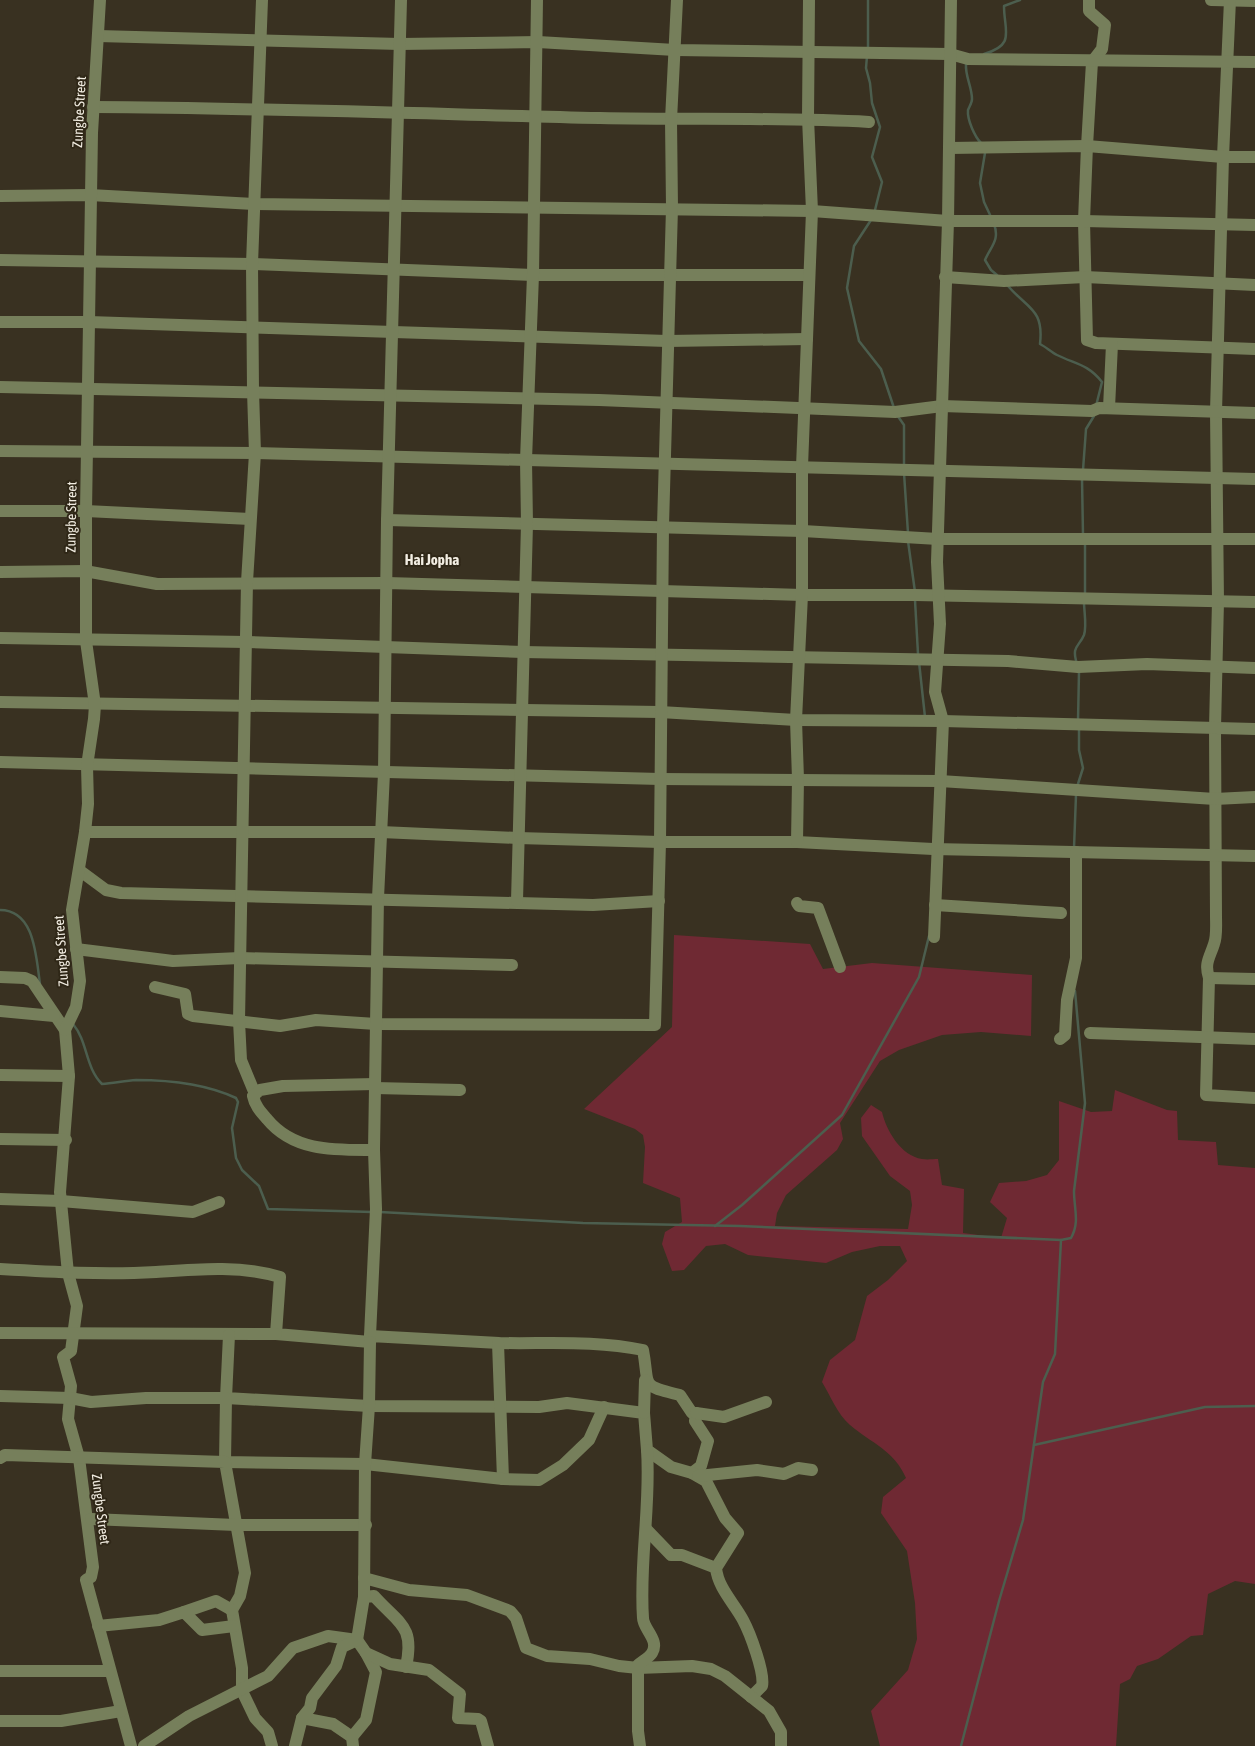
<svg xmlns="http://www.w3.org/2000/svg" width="1255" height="1746" font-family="'Asap Condensed',sans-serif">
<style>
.green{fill:#6f2933}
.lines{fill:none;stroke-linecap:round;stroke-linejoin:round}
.stream{stroke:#4c5e4e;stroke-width:2.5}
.minor{stroke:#767f5b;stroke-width:12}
.labels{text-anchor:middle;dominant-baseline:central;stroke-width:4;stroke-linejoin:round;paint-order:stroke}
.street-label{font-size:14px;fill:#f2ede2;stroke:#2f2717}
.neighbourhood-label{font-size:15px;font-weight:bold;fill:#f2ede2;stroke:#2f2717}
</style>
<rect width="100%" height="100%" fill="#393121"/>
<path class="green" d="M674 935 810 944 823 969 872 963 1032 975 1031 1036 981 1032 942 1035 899 1050 880 1061 840 1123 843 1139 837 1150 786 1195 777 1213 775 1226 908 1229 912 1205 910 1191 890 1176 862 1136 861 1118 871 1105 882 1112C886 1130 901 1156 922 1159 927 1160 933 1159 938 1159L942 1185 964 1189 963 1233 1001 1238 1007 1218 990 1202 999 1183 1026 1181 1047 1175 1059 1160V1101L1091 1112 1112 1111 1115 1090 1167 1110 1177 1111 1178 1140 1216 1142 1218 1165 1255 1168V1584L1235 1581 1208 1594 1203 1635 1191 1636 1158 1659 1137 1666 1130 1679 1120 1684 1116 1746H880L871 1711 908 1670 917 1639 915 1603 907 1551 881 1513 883 1497 906 1478C894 1450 871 1443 850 1425 838 1415 830 1395 822 1382L830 1360 855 1340 867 1296 888 1280 907 1261 900 1246H880L852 1252 826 1263 748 1255 725 1244 706 1246 684 1270 672 1271 662 1244 665 1232 682 1222 680 1198 643 1183 645 1147 643 1135 635 1129 584 1109 672 1027Z"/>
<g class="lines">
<g class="stream">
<path d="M868 48V0"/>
<path d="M984 54C1016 45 1004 31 1004 6L1020 0"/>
<path d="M867 56 866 68 870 83 872 103 880 127 872 157 882 182 875 210"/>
<path d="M966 64C965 76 972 87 972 99 972 103 969 107 968 110 967 120 975 137 981 143"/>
<path d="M985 153 980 183 984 202 991 217"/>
<path d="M871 220 854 246 847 288 859 341 881 369 894 408"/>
<path d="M994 224C1000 240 991 246 985 260L991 270 997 275"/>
<path d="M1008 286C1028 309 1044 309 1040 344 1046 347 1051 352 1057 355 1075 364 1088 364 1102 382L1096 406"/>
<path d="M897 415 904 425V465"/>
<path d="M1083 470 1086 429 1094 416"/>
<path d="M904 473 908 533"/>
<path d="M1082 478 1083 535"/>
<path d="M908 541 915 592"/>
<path d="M1085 594V542"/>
<path d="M915 600 918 654"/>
<path d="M919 662 925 717"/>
<path d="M1077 664C1071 646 1079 647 1084 635 1087 626 1084 611 1084 602"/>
<path d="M1078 721 1079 672"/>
<path d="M1077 787 1083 768 1079 750V729"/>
<path d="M1074 848 1076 795"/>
<path d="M0 910C35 910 36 957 40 984"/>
<path d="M73 1024C88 1042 85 1067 102 1084 113 1083 125 1081 136 1080 169 1080 206 1084 236 1098L238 1102 232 1128 236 1158 242 1170 259 1186 268 1209 372 1212"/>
<path d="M380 1212 583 1223 740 1226 1061 1240 1055 1354 1043 1382 1023 1520 999 1601 961 1746"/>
<path d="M715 1226 742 1205 842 1115 919 977 929 936"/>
<path d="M1061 1240 1071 1238C1080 1222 1074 1209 1074 1191L1085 1103 1075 991"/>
<path d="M1034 1445 1205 1407 1255 1406"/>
</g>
<g class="minor">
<path d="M1089 0V11L1105 25 1102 49 1092 62 1087 146 1084 221 1087 340 1096 343 1255 349"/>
<path d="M1211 0 1255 1"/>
<path d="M1230 0 1223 157 1216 412 1218 601 1215 728 1216 916C1216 925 1217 936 1214 944 1210 957 1204 963 1209 978L1206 1095 1255 1098"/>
<path d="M98 36 400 44 538 42 675 50 950 54 968 59 1255 62"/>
<path d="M93 107C263 108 431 114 600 118 690 120 780 117 869 122"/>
<path d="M949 148 1087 146 1223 157H1255"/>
<path d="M0 196 90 195 254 204 812 211 948 221H1084L1255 225"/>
<path d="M0 260 252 264 533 275H808"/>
<path d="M945 277 1004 281 1085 277 1255 285"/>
<path d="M0 322H89L667 341 807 339"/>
<path d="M0 387 599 400 895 412 942 406 1092 411 1099 408 1255 413"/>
<path d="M1109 408 1112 344"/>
<path d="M0 451 255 453 1255 479"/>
<path d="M0 511H86L250 519"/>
<path d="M387 520 803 531 938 539H1255"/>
<path d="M0 572 85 571 157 584 387 583 802 595H915L1255 602"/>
<path d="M0 638 246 642 523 652 1008 661 1078 667 1147 664 1255 668"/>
<path d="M0 702 660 712 796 720 943 721 1255 729"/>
<path d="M0 762 660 779 940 781 1215 799 1255 797"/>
<path d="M85 832H381L518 838 660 842H797L933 849 1255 856"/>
<path d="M797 842 798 779 796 720 802 595V467L812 211 808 118 809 0"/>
<path d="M79 870 106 890 121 893 593 905 659 901"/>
<path d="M517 901 527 524 526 460 533 275 537 0"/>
<path d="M797 903 799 906 818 908 840 967"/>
<path d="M935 905 1061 913"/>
<path d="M934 937 943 721 935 692 940 624 937 562 948 221 951 0"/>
<path d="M76 949 173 961 240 958 512 965"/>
<path d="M0 977 25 978 32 981 65 1030 69 1076 60 1192 68 1273 77 1306 71 1351 63 1357 71 1386 68 1419 79 1458 93 1567 91 1577 86 1580 131 1746"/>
<path d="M1209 978 1255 979"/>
<path d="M155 987 185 994 188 1014 193 1016 280 1026 316 1020 376 1024 655 1025 660 842 663 526 672 208 671 120 677 0"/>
<path d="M0 1011 54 1016"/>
<path d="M65 1030 76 1007 80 981 72 910 85 832 88 804 87 766 94 719 95 705 86 641V511L92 133 100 0"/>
<path d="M1090 1033 1255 1039"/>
<path d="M1060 1039 1065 1035 1067 1000 1076 958V852"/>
<path d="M0 1075 69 1076"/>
<path d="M375 1088 460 1090"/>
<path d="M255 1094 241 1060 239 1021 247 582 255 453 253 391 252 264 262 0"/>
<path d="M0 1139 66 1140"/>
<path d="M374 1150C335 1150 294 1152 267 1119 261 1112 255 1106 253 1096L260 1090 283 1086 375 1084"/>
<path d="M0 1199 61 1201 193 1212 219 1202"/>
<path d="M0 1269C52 1272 104 1275 156 1272 198 1269 240 1265 280 1277L276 1334 370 1342V1336C413 1338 456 1341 499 1343 547 1344 595 1340 643 1350 650 1387 639 1385 680 1395L692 1413H696L695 1421 708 1441 701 1466 692 1473"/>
<path d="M0 1333 276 1334"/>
<path d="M229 1335 226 1398 369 1406 539 1407 567 1403 644 1413 647 1450 671 1467 692 1473 706 1481 725 1518 738 1533 716 1568C718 1588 734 1603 743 1620 750 1633 765 1673 762 1686L751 1697"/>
<path d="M370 1336 376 1209 374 1150 378 898 384 773 387 520 401 0"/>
<path d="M498 1343 503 1479"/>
<path d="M0 1396 70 1398 91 1402 146 1398H226L225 1462 365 1464 503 1479 539 1480 563 1465 589 1440 604 1407"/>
<path d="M644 1413 645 1380"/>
<path d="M696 1413 724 1417 766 1402"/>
<path d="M0 1458 5 1455 225 1462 245 1573 240 1596 232 1610 242 1668V1691L255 1718 268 1732 272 1746"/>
<path d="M698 1476 757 1470 784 1474 798 1468 812 1470"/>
<path d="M91 1519 236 1525H366"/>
<path d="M646 1529 671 1555H682L716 1568"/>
<path d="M364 1578 409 1590 467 1595 510 1611 516 1618 526 1648 547 1656 590 1659 619 1666 638 1668 692 1666 711 1669 725 1676 769 1711 781 1732V1746"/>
<path d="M364 1597 374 1596C399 1624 415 1625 406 1667"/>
<path d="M184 1612 216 1601 232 1610"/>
<path d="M98 1626 159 1620 184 1612 202 1630 234 1626"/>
<path d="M0 1671H110"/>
<path d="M302 1718 333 1724 352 1737 353 1746"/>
<path d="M0 1721H61L121 1711"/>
<path d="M352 1737 366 1720 376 1672 366 1653"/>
<path d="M144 1746 189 1716 268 1676 293 1648 328 1636 357 1640 366 1653 390 1664 429 1670 460 1694 458 1718 478 1719 481 1721 488 1746"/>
<path d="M295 1746 302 1718 310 1708 312 1698 336 1666 342 1647 357 1640 364 1597 365 1464 369 1406 370 1342"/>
<path d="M640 1746 638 1731V1665C642 1661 649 1658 652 1653 660 1640 643 1629 643 1618 639 1561 651 1506 647 1450"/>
</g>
</g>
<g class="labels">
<g class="street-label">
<text transform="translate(79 112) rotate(-87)">Zungbe Street</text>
<text transform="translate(71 517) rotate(-89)">Zungbe Street</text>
<text transform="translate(61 951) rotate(-94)">Zungbe Street</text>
<text transform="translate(101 1509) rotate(83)">Zungbe Street</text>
</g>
<g class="neighbourhood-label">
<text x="432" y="559">Hai Jopha</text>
</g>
</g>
</svg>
